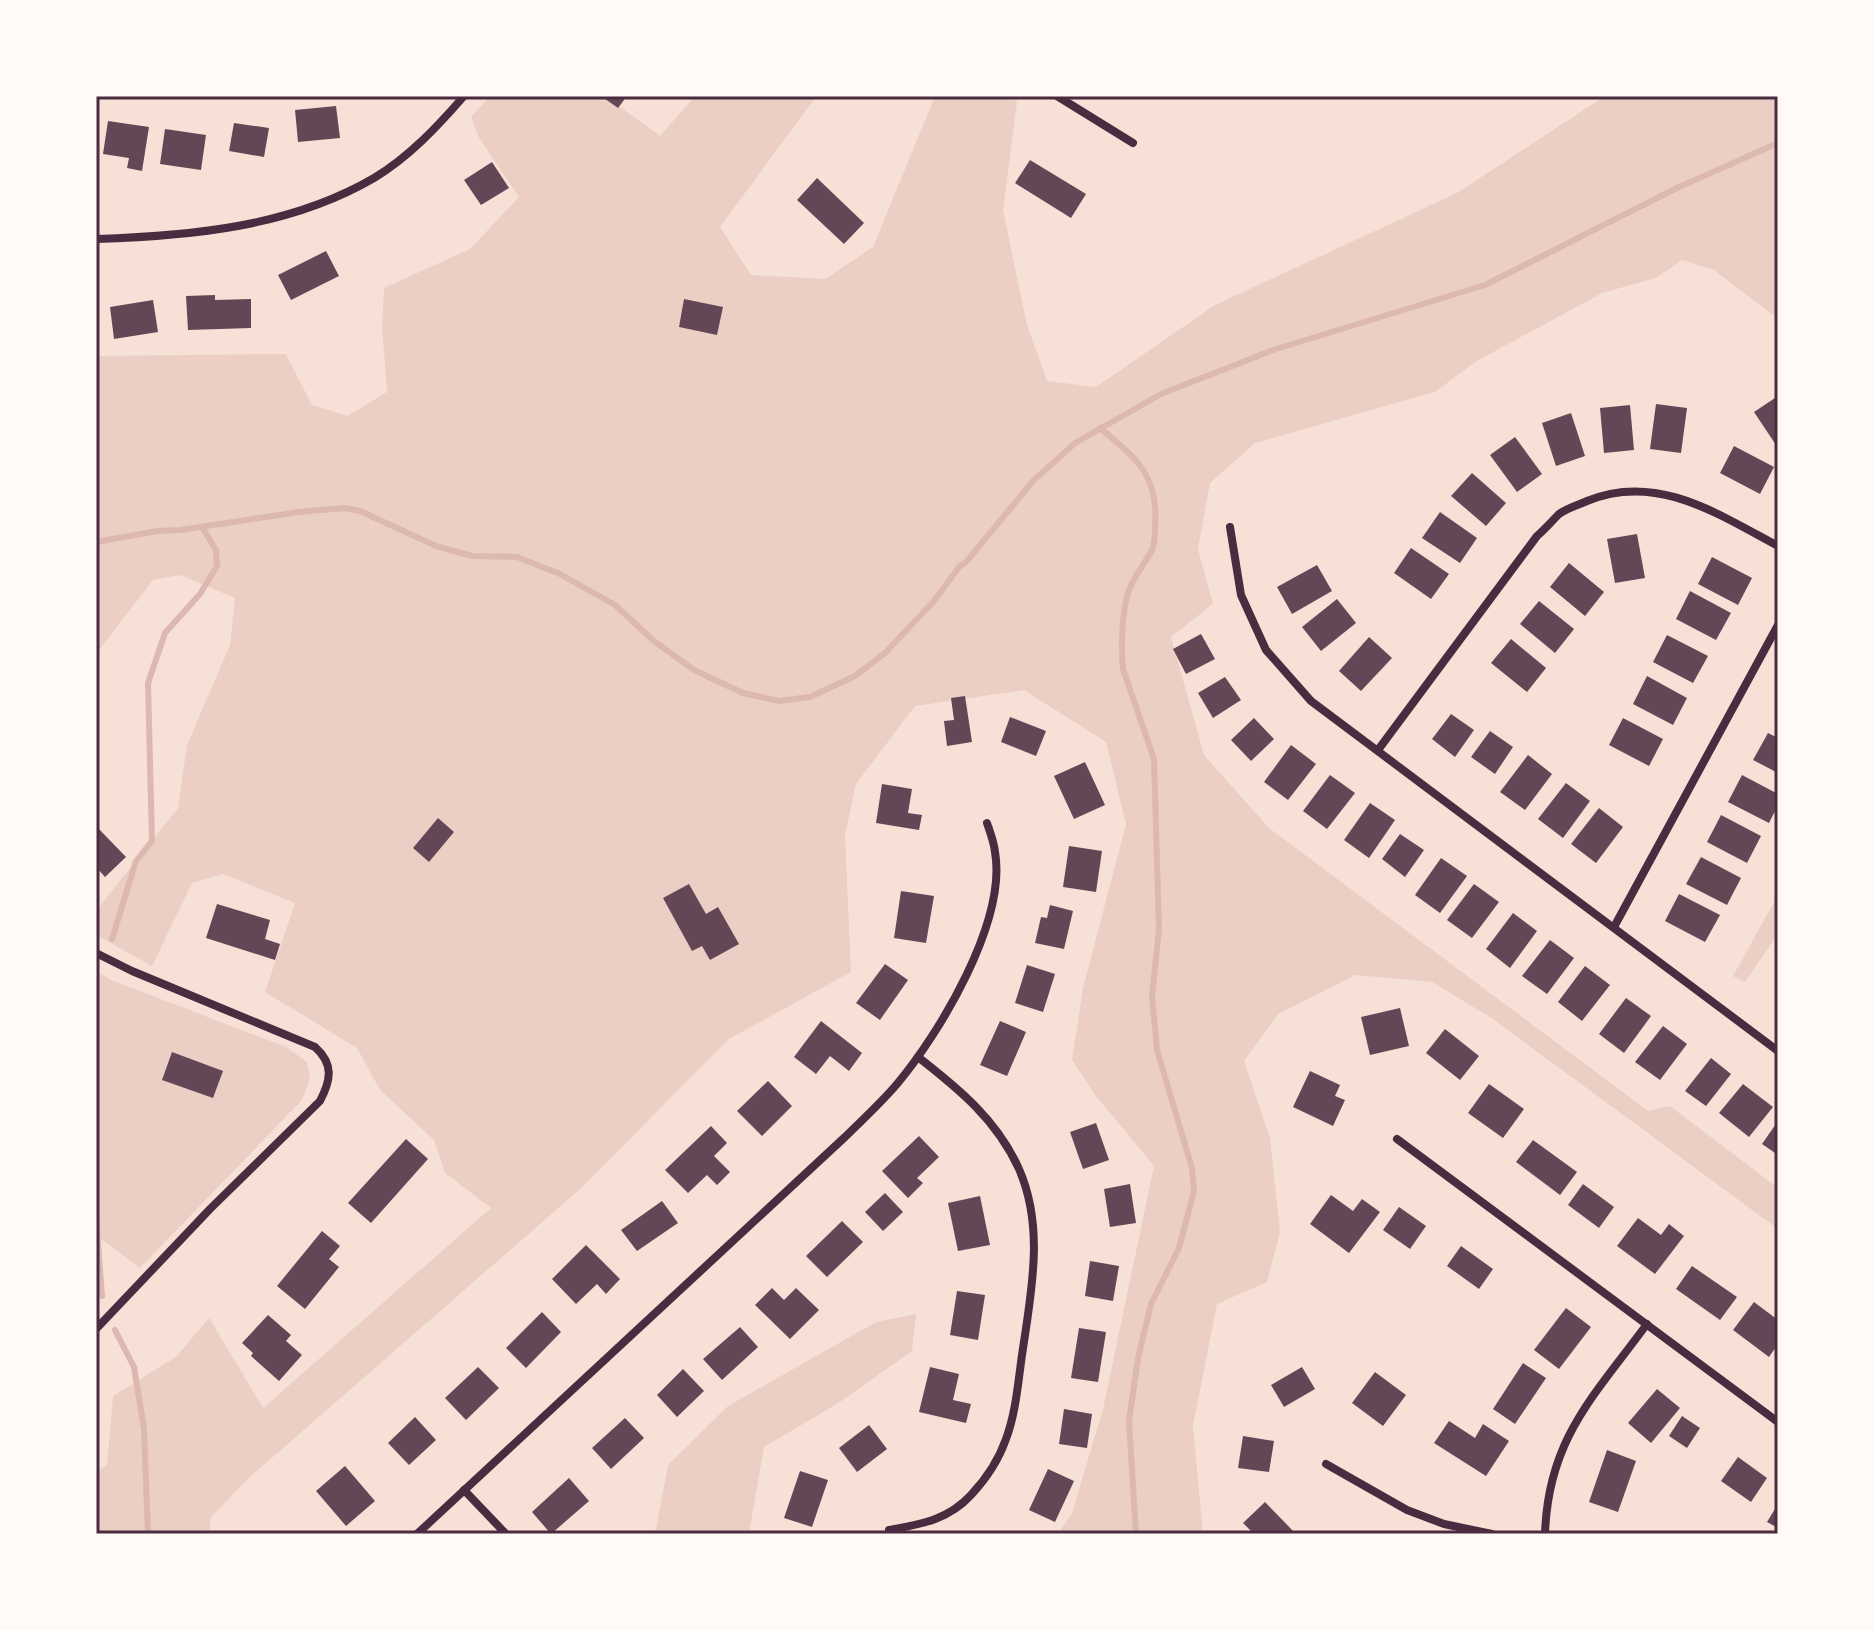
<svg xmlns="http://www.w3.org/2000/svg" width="1874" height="1630" font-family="Bitter,serif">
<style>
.green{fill:#ebcfc5}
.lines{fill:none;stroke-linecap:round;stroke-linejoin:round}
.stream{stroke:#dcb8b0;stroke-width:6}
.building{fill:#644757}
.minor{stroke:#4a2c40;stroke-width:8}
.neatline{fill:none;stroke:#4a2c40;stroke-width:3}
</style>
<rect width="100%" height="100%" fill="#f7e1d7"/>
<g class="green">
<path d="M490 96H605L660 136 695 96H813L815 98 720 227 751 275 825 279 873 247 935 96H1010L1017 102 1003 210 1027 325 1047 381 1096 387 1215 305 1457 193 1605 96H1778V319L1714 270 1682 260 1656 278 1602 293 1475 362 1435 392 1255 443 1210 483 1198 549 1213 604 1171 637 1204 755 1269 828 1648 1111 1670 1106 1778 1188V1229L1490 1017 1432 982 1355 975 1278 1014 1244 1061 1270 1138 1280 1232 1267 1282 1217 1304 1193 1426 1203 1534H1058L1072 1513 1103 1409 1154 1166 1096 1096 1072 1060 1083 988 1126 824 1106 742 1024 690 915 706 856 784 845 835 851 972 729 1039 579 1190 251 1476 211 1517 209 1534H96V1471L107 1465 113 1396 176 1357 209 1318 263 1408 491 1208 445 1173 434 1140 380 1090 357 1048 265 992 295 903 223 874 192 883 152 966 96 935 99 907 178 808 187 745 230 645 235 598 180 575 153 580 96 654V356L286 354 312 405 348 416 387 392 382 327 384 288 470 249 519 197 479 138 471 117Z"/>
<path d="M1778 895V934L1745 982 1733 976Z"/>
<path d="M96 971 111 980 286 1047 307 1062 310 1078 302 1100 140 1268 96 1235Z"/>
<path d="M916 1314 912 1351 837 1404 764 1447 749 1534H655L668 1465 728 1406 876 1322Z"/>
</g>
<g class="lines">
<g class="stream">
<path d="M1100 428C1136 458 1159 475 1155 526 1155 534 1155 543 1152 550 1143 567 1130 581 1126 600 1122 622 1121 647 1123 669L1154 759 1159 930 1152 996 1157 1050 1192 1168 1194 1191 1179 1248 1151 1304 1138 1358 1129 1421 1136 1534"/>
<path d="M96 542 157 531 180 530 299 512 345 508 360 511 436 546 472 556 517 557 560 574 615 605 654 641 694 670 743 693 779 701 810 697 855 676 885 653 934 601 959 567 967 561 1033 481 1075 443 1161 394 1276 349 1485 285 1677 188 1778 143"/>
<path d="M112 939 136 861 152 841 148 683 165 633 200 594 217 566 216 550 202 527"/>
<path d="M96 1217 102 1296"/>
<path d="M115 1330 134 1367 144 1429 148 1534"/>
</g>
</g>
<g class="building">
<path d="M601 96H627L618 108Z"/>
<path d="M336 106 340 138 298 142 295 110Z"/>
<path d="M108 121 149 127 142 171 127 168 129 158 103 154Z"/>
<path d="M234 123 269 128 264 157 229 151Z"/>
<path d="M165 129 206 135 201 170 160 164Z"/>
<path d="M1030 160 1086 194 1071 218 1015 183Z"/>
<path d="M492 162 509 188 481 205 464 180Z"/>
<path d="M817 178 864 223 844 244 797 200Z"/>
<path d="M326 251 339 276 291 300 278 275Z"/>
<path d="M215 295V300L251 299V328L188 330 186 296Z"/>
<path d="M684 299 723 307 717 335 679 327Z"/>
<path d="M153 300 158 332 114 339 110 307Z"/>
<path d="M1778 396V448L1754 412Z"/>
<path d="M1656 404 1687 408 1681 453 1650 449Z"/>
<path d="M1630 405 1634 450 1604 453 1600 408Z"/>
<path d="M1571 413 1585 456 1556 466 1542 423Z"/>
<path d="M1515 437 1542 474 1517 492 1490 455Z"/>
<path d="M1734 446 1774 467 1760 494 1720 473Z"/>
<path d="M1472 473 1506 503 1486 526 1451 496Z"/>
<path d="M1440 512 1477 538 1460 563 1422 538Z"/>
<path d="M1637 534 1645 578 1615 583 1607 539Z"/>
<path d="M1411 548 1449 574 1431 599 1394 573Z"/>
<path d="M1712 557 1752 578 1738 605 1698 584Z"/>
<path d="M1569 563 1604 592 1585 616 1550 587Z"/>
<path d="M1317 565 1332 591 1292 614 1277 587Z"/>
<path d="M1690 591 1731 613 1716 640 1676 619Z"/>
<path d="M1337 599 1356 623 1321 651 1302 627Z"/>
<path d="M1539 601 1574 629 1555 653 1520 624Z"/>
<path d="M1201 634 1215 659 1186 674 1173 649Z"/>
<path d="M1667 635 1708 656 1693 683 1653 662Z"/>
<path d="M1369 637 1392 658 1361 691 1339 671Z"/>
<path d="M1511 639 1546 668 1527 692 1491 663Z"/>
<path d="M1647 676 1687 698 1673 725 1633 704Z"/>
<path d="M1225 677 1241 700 1213 718 1198 693Z"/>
<path d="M965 696 972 742 947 746 944 721 954 720 951 698Z"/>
<path d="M1451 714 1474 730 1455 757 1432 739Z"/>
<path d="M1010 717 1046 731 1036 756 1001 742Z"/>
<path d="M1254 718 1274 739 1251 761 1231 740Z"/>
<path d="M1623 718 1663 739 1649 766 1609 745Z"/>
<path d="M1490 731 1513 747 1495 774 1471 757Z"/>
<path d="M1768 733 1778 738V773L1753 760Z"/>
<path d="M1291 745 1316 764 1288 800 1264 782Z"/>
<path d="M1528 755 1552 774 1525 810 1500 792Z"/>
<path d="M1085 762 1105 805 1074 819 1054 776Z"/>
<path d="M1330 775 1355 793 1327 829 1303 811Z"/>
<path d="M1742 775 1778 794V805L1769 823 1728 802Z"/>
<path d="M1566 783 1590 801 1563 838 1538 819Z"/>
<path d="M882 784 912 789 908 813 922 815 919 830 876 823Z"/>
<path d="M1370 803 1395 820 1369 858 1344 840Z"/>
<path d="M1599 808 1623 827 1596 863 1571 844Z"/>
<path d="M1721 815 1761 836 1747 863 1707 842Z"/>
<path d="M438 818 454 832 429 862 413 848Z"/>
<path d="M96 826 126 857 105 877 96 867Z"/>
<path d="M1400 834 1424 850 1405 877 1382 859Z"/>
<path d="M1069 846 1102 851 1096 892 1063 887Z"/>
<path d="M1701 857 1741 878 1727 905 1686 884Z"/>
<path d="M1441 858 1467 876 1440 913 1415 895Z"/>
<path d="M689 884 706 914 718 907 739 944 710 960 702 946 692 951 663 898Z"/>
<path d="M1474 884 1499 902 1472 938 1447 920Z"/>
<path d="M901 891 934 896 926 943 894 938Z"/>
<path d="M1679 894 1720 915 1705 942 1665 921Z"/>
<path d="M217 904 270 920 265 939 280 944 275 960 206 938Z"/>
<path d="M1050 905 1073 911 1064 949 1035 943 1041 917 1047 918Z"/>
<path d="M1513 913 1537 931 1510 968 1486 949Z"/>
<path d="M1550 940 1574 958 1547 994 1522 976Z"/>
<path d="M885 964 908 980 880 1020 856 1003Z"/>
<path d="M1027 965 1055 974 1043 1012 1015 1003Z"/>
<path d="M1585 966 1610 985 1582 1021 1558 1002Z"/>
<path d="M1626 998 1651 1016 1624 1053 1599 1034Z"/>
<path d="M1400 1008 1409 1046 1370 1055 1361 1017Z"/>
<path d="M821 1021 862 1053 849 1071 830 1056 816 1074 794 1057Z"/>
<path d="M1000 1021 1026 1032 1007 1076 980 1065Z"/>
<path d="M1663 1026 1687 1044 1660 1080 1635 1062Z"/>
<path d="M1445 1029 1479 1056 1460 1080 1426 1053Z"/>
<path d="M172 1052 223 1071 213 1098 162 1080Z"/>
<path d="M1711 1058 1731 1074 1706 1106 1685 1091Z"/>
<path d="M1310 1071 1340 1085 1335 1096 1345 1100 1333 1126 1293 1107Z"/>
<path d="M768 1081 792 1106 762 1136 737 1111Z"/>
<path d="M1489 1084 1524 1109 1503 1138 1468 1113Z"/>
<path d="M1743 1084 1773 1107 1749 1137 1719 1113Z"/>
<path d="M1778 1121V1155L1762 1144Z"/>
<path d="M1096 1123 1109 1160 1083 1169 1070 1132Z"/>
<path d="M711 1126 727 1143 714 1156 730 1172 717 1185 707 1175 688 1193 665 1170Z"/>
<path d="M919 1136 939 1157 917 1178 923 1183 908 1198 882 1171Z"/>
<path d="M406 1139 428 1159 371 1223 348 1203Z"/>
<path d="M1533 1140 1577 1172 1560 1195 1516 1162Z"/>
<path d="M1130 1184 1136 1223 1110 1227 1104 1189Z"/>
<path d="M1583 1184 1614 1207 1599 1228 1568 1205Z"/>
<path d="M885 1193 903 1212 883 1231 865 1212Z"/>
<path d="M1331 1195 1353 1211 1362 1199 1380 1212 1349 1253 1310 1224Z"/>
<path d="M980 1196 990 1245 958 1251 948 1203Z"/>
<path d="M662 1201 678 1223 637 1251 621 1230Z"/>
<path d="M1399 1207 1426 1226 1410 1249 1383 1230Z"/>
<path d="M1638 1218 1661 1235 1669 1224 1684 1236 1655 1274 1617 1246Z"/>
<path d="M842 1221 863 1242 827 1277 806 1256Z"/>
<path d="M322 1231 340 1246 329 1259 339 1267 305 1309 277 1286Z"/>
<path d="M586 1245 620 1279 606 1294 597 1284 576 1304 552 1279Z"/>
<path d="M1461 1246 1493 1269 1479 1289 1447 1266Z"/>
<path d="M1090 1261 1119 1266 1113 1301 1085 1296Z"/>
<path d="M1692 1266 1737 1297 1720 1320 1676 1289Z"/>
<path d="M772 1288 784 1300 796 1288 819 1310 790 1339 755 1305Z"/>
<path d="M957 1291 985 1295 978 1340 950 1335Z"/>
<path d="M1754 1302 1778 1320V1344L1769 1357 1733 1330Z"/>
<path d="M1566 1308 1591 1327 1559 1369 1534 1350Z"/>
<path d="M542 1312 561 1332 526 1368 506 1348Z"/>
<path d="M268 1315 291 1335 286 1341 302 1355 279 1381 251 1356 253 1353 242 1343Z"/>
<path d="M740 1327 758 1347 722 1380 703 1359Z"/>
<path d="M1079 1328 1106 1332 1098 1382 1071 1378Z"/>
<path d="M1523 1363 1546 1378 1515 1424 1493 1409Z"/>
<path d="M478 1367 499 1388 466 1420 445 1398Z"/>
<path d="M930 1367 959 1374 953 1400 971 1404 966 1423 919 1412Z"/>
<path d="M1302 1367 1315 1389 1284 1407 1271 1385Z"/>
<path d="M683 1369 704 1391 677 1417 657 1395Z"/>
<path d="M1375 1372 1406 1395 1383 1426 1352 1403Z"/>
<path d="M1657 1389 1680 1408 1651 1443 1628 1423Z"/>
<path d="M1064 1409 1092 1414 1087 1448 1059 1444Z"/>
<path d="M1682 1416 1700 1428 1687 1448 1669 1436Z"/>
<path d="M415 1417 436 1440 409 1465 388 1443Z"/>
<path d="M625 1418 644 1438 611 1469 592 1448Z"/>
<path d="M1449 1421 1475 1438 1483 1424 1509 1441 1486 1476 1434 1443Z"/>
<path d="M869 1425 887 1449 857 1472 839 1448Z"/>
<path d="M1243 1436 1274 1441 1269 1472 1238 1468Z"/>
<path d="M1607 1450 1636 1461 1618 1512 1589 1502Z"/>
<path d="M1738 1457 1767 1478 1751 1502 1721 1481Z"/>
<path d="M345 1466 375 1501 346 1526 316 1491Z"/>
<path d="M1048 1469 1074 1481 1055 1522 1029 1510Z"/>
<path d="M800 1471 828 1480 812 1527 784 1518Z"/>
<path d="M569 1478 589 1501 551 1534 532 1512Z"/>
<path d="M1265 1502 1296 1534H1254L1243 1523Z"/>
<path d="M1778 1504V1528L1767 1522Z"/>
</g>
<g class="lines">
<g class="minor">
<path d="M1057 96 1133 143"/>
<path d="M96 239C191 236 290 227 374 178 409 157 438 126 464 96"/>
<path d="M1230 527 1241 595 1266 650 1311 701 1778 1051"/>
<path d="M1378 750 1537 536C1545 529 1552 521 1559 514 1567 508 1578 505 1587 501 1656 472 1718 514 1778 546"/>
<path d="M1614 927 1778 625"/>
<path d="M96 953 132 971 315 1047C334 1064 331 1080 320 1101L210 1209 96 1329"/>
<path d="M1397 1139 1778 1422"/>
<path d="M1326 1464 1407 1510 1444 1524 1492 1534"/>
<path d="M464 1490 506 1534"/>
<path d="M889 1530C921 1524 948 1520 971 1495 986 1479 999 1459 1006 1439 1016 1412 1018 1383 1022 1355 1031 1293 1045 1228 1019 1169 997 1120 959 1089 918 1057"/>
<path d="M417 1534 845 1137C862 1120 881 1103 897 1084 940 1033 1007 921 995 852 994 842 990 832 987 823"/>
<path d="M1545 1534C1548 1439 1594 1396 1647 1324"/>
</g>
</g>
<rect width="1874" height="1630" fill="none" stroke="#fffaf5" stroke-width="196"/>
<rect x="98" y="98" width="1678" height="1434" class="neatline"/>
</svg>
